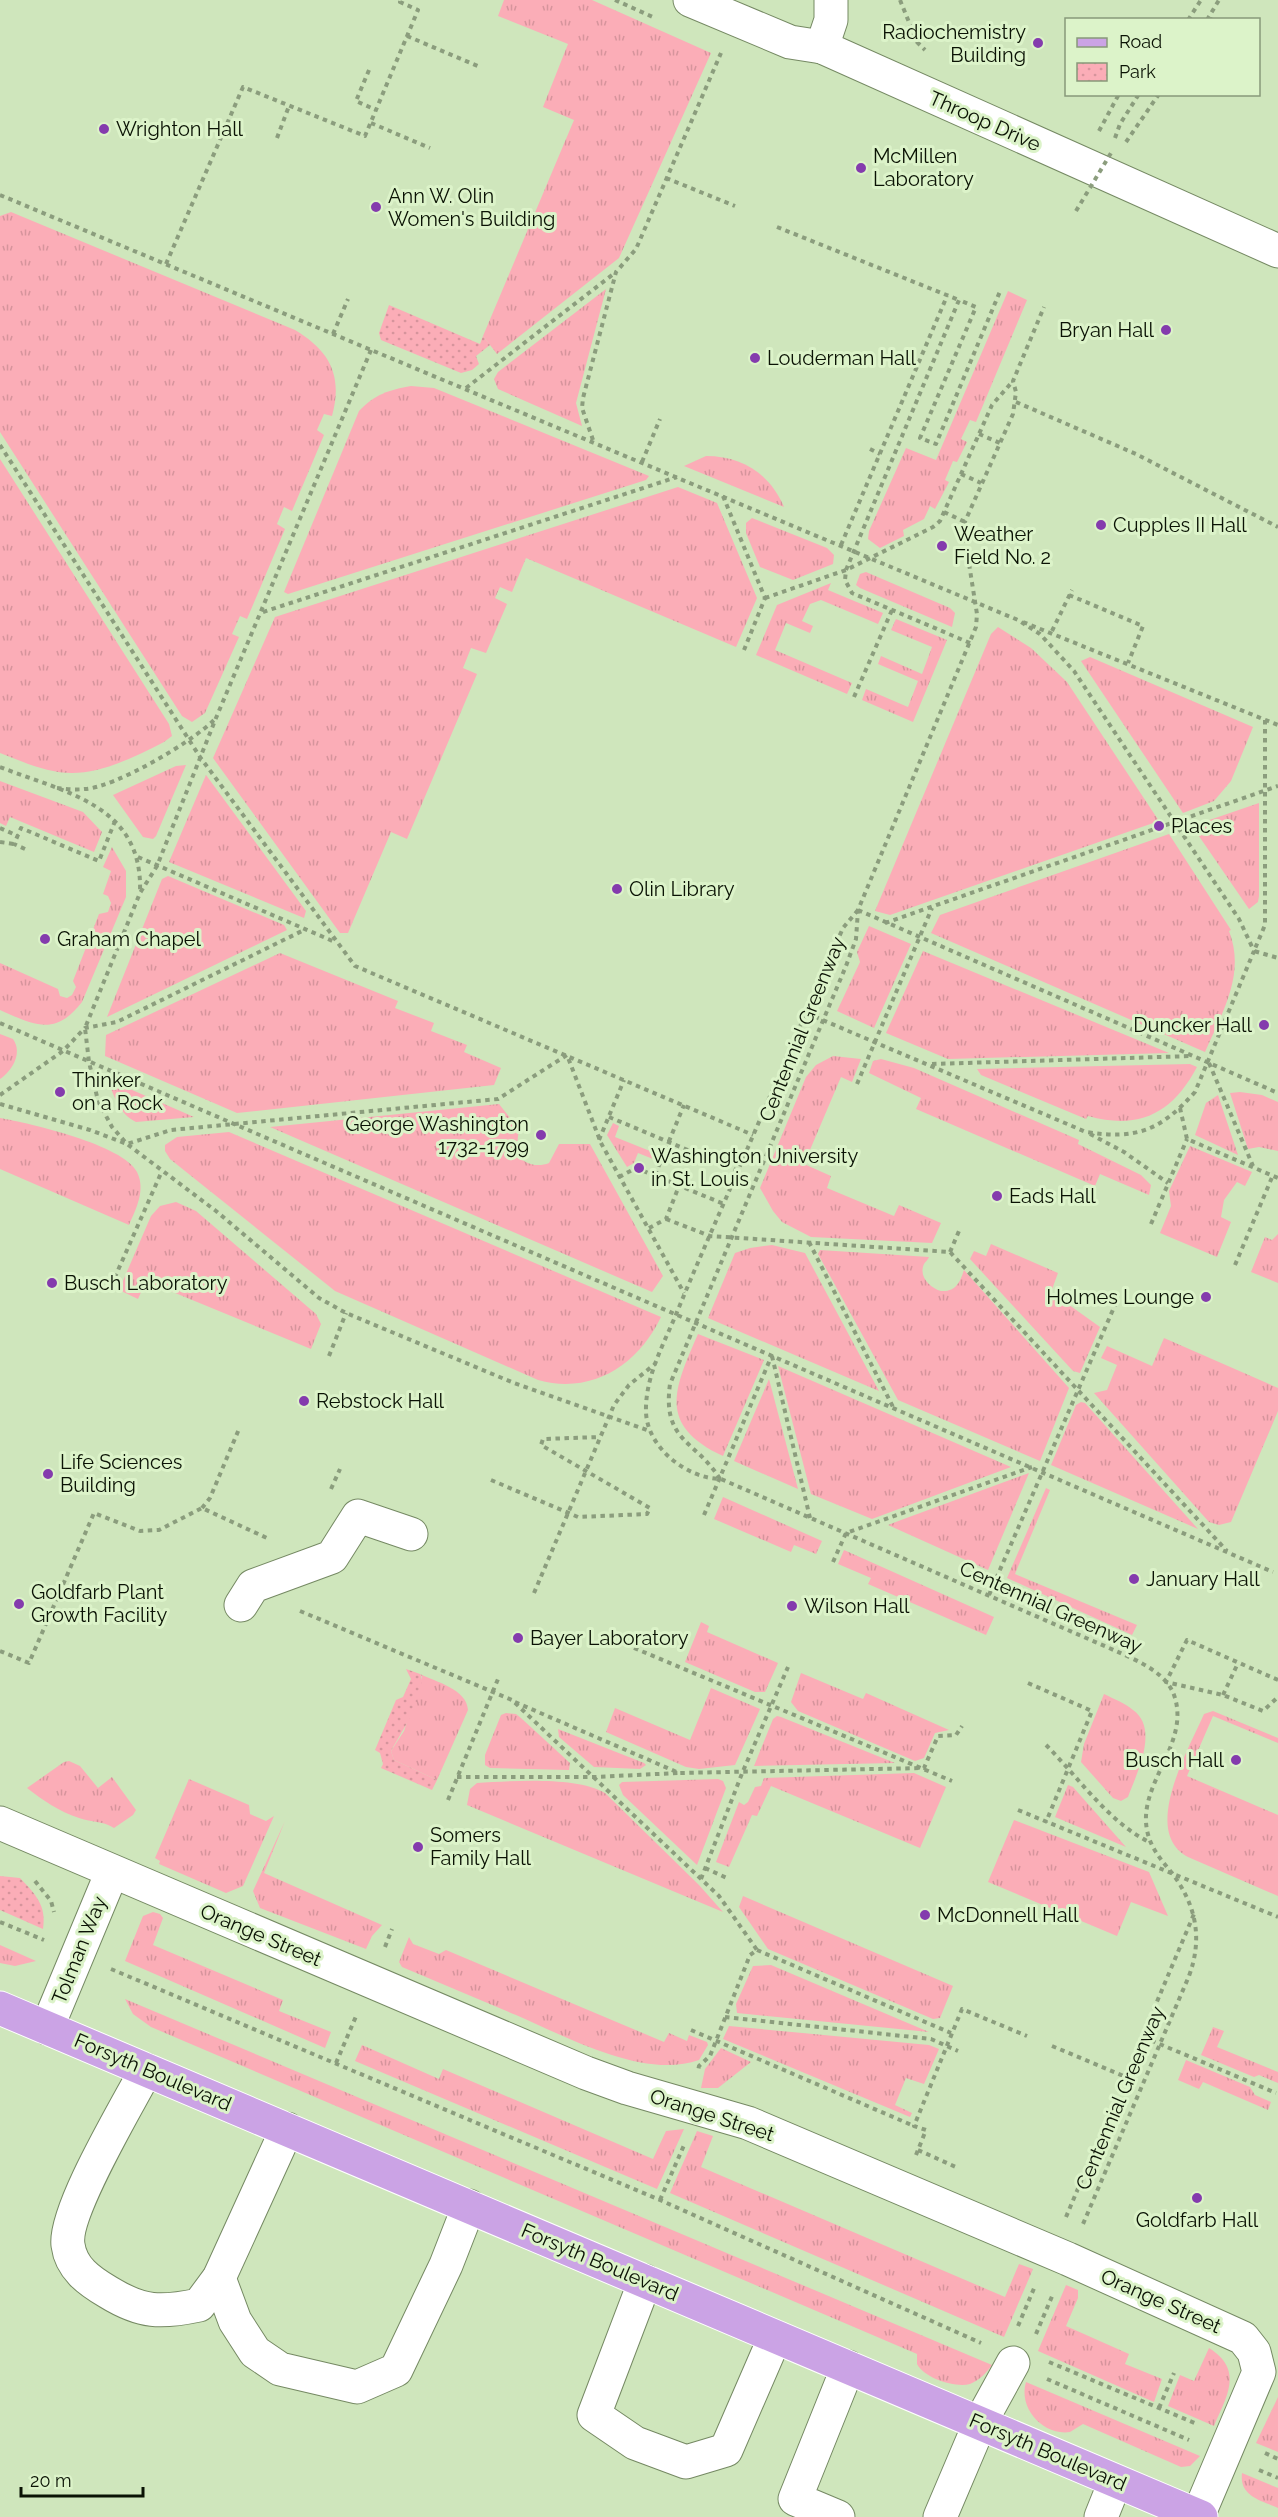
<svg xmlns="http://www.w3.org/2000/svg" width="1278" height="2517" font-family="Raleway,sans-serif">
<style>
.grass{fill:url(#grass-tufts)}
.park{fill:url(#park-dots)}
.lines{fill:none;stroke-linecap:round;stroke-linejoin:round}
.minor-casing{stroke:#758963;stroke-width:35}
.major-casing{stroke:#fff;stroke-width:35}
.path{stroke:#8b9d7d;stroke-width:4;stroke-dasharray:4.5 4.5;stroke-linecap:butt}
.minor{stroke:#fff;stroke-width:33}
.major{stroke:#cba3e5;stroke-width:33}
.path-bridge{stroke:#8b9d7d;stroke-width:4;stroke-dasharray:4.5 4.5;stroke-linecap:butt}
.poi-dot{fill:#843bad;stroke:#dcf3c9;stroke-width:2}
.labels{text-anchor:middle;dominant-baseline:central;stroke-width:6;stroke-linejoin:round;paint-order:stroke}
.poi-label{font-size:20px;fill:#0a1204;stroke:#dcf3c9;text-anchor:start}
.street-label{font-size:20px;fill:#0a1204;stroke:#dcf3c9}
</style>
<defs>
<pattern id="grass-tufts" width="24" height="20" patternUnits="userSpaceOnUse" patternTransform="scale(1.5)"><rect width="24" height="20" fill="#fbadb7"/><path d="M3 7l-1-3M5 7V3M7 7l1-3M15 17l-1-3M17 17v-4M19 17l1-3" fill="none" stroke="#d6949c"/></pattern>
<pattern id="park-dots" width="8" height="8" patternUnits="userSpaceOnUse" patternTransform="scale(1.5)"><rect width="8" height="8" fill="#fbadb7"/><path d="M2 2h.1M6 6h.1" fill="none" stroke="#d6949c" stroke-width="1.8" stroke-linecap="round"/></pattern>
</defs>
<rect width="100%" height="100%" fill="#cfe6bc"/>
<g class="grass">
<path d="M504 0H592L711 53 619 258 497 354 483 336 574 120 543 107 568 44 498 16Z"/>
<path d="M11 212 295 330C330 351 343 376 332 416L324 414 317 430 324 435 292 511 284 507 277 524 285 529 247 619 240 616 232 634 239 637 205 713 192 722 182 716 0 432V216Z"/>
<path d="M606 289 576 403 582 426 498 389 494 379 498 372Z"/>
<path d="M1008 291 1027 300 976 422 970 420 961 439 967 442 957 462 953 461 945 480 949 482 935 509 930 506 924 519 903 530 904 536 880 548 868 539 869 531 906 448 936 460Z"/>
<path d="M411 386 434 388 649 476 646 480 288 594 284 592 359 411C375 394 389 390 411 386Z"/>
<path d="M706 456C742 456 770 474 784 507L684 466Z"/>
<path d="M0 459 169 724 172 736 164 742C137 756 103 773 72 773 47 773 23 762 0 753Z"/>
<path d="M678 487 717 503 757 598 736 647 526 558 512 592 500 587 495 598 507 604 486 653 471 648 463 668 477 674 407 839 391 832 348 933H340L213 758 275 617Z"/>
<path d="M752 518 827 548 834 555 833 564 793 580 760 567 746 533V523Z"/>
<path d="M866 572 950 608 955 613 952 627 860 588 856 585 860 574Z"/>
<path d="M831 583 828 590 883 613 878 624 821 600 810 604 802 621 813 626 810 633 786 623 775 650 852 683 847 694 756 655 777 605Z"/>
<path d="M896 619 947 640 913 722 862 700 866 689 908 707 918 681 878 664 881 656 922 674 932 647 891 630Z"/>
<path d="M998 627 1031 648 1067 682 1159 821 890 915 875 911 991 634Z"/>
<path d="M1090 657 1253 727 1231 781 1214 801 1183 813 1081 661Z"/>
<path d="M186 765 156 836 153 839 143 837 113 795 176 766Z"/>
<path d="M206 775 306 911 304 918 169 862Z"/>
<path d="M0 781 83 812 102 832 94 852 10 817 6 826 0 823Z"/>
<path d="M1259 803V896L1258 902 1249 909 1192 826Z"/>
<path d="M1169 834 1231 930 1229 931C1246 974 1222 1013 1205 1052L931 933 940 915Z"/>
<path d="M112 847 126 871V897L82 1002C55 1037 34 1025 0 1010V963L58 989 60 996 67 998 72 995 76 987 73 981 99 914 108 912 111 903 108 896 103 894 111 871 103 867Z"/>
<path d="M168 876 284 925 287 930 107 1017 162 879Z"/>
<path d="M869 926 911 944 874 1028 837 1011 860 962 857 952Z"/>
<path d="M923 951 1169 1053 948 1059 886 1033Z"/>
<path d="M280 953 398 1001 395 1008 434 1023 431 1031 467 1045 464 1052 501 1068 494 1085 237 1113 105 1056 106 1035Z"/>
<path d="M0 1034 13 1039C23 1053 12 1071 0 1079Z"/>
<path d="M833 1056 861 1059 852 1082 841 1077 804 1164 831 1176 827 1188 894 1216 899 1205 941 1223 932 1243 811 1237 782 1222 773 1211 760 1188 806 1077 816 1065Z"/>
<path d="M881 1059 914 1068 1079 1140 1078 1144 1141 1175 1151 1185 1149 1195 1100 1174 1095 1186 916 1109 921 1098 869 1073 873 1061Z"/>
<path d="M1190 1064 1197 1067C1172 1114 1139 1130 1088 1116L1086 1119 981 1075 977 1069Z"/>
<path d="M107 1079 194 1117 136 1122C119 1114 114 1095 107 1079Z"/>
<path d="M1240 1092 1262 1095 1278 1102V1151L1259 1147 1248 1149 1230 1093Z"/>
<path d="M1218 1095 1238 1155 1195 1135 1206 1103Z"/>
<path d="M499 1104 519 1129 516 1152C522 1164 537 1168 549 1163L559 1144H590L663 1276 652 1292 270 1127Z"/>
<path d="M0 1118C29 1123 124 1145 137 1172 146 1190 136 1209 129 1225L0 1169Z"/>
<path d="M613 1123 619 1126 615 1137 655 1153 653 1159 638 1153 634 1163 627 1167 607 1135Z"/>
<path d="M229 1132 661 1317C638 1365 592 1395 538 1380L335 1291 170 1159 165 1151V1145L177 1137Z"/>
<path d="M1190 1146 1252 1172 1245 1186 1237 1182 1224 1200 1221 1217 1231 1222 1217 1257 1160 1233 1171 1206 1169 1191Z"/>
<path d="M176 1202 196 1211 316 1314 321 1324 311 1349 146 1281 138 1299 119 1290 151 1216 160 1206Z"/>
<path d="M1278 1234V1283L1251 1272 1265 1237 1272 1240Z"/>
<path d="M991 1244 1058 1273 1051 1292 1100 1327 1080 1373 1073 1371 970 1259 974 1251 986 1256Z"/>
<path d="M772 1245 805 1253 879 1391 708 1318 735 1253 750 1248Z"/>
<path d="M820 1250 929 1257C928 1260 925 1262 924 1264 918 1277 931 1288 941 1291 956 1292 960 1282 964 1270L1069 1388 1040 1461 898 1400 818 1254Z"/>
<path d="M698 1334 764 1360 723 1456C657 1425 674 1389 698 1334Z"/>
<path d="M1164 1338 1278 1388V1411L1231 1522 1219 1525 1209 1522 1094 1393 1107 1390 1117 1365 1101 1358 1107 1346 1152 1366Z"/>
<path d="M778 1366 1011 1467 872 1519 811 1494Z"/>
<path d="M769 1379 798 1489 734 1461Z"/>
<path d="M1081 1402 1085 1403 1198 1529 1051 1465 1076 1405Z"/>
<path d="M1029 1473 988 1570 888 1525 901 1520Z"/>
<path d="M1046 1488 1050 1490 1015 1574 1137 1625 1132 1635 1007 1578Z"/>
<path d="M723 1497 822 1541 816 1554 794 1545 791 1552 714 1519Z"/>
<path d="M844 1550 994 1617 986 1635 868 1584 871 1578 838 1564Z"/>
<path d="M701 1622 709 1626 707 1632 778 1663 765 1692H755L685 1662Z"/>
<path d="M801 1673 863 1699 866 1693 949 1730 935 1733 924 1758 915 1761 798 1711 791 1702Z"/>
<path d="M420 1674C436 1682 467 1689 468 1710L437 1780 394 1760 391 1751 404 1731 422 1677Z"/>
<path d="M711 1688 760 1709 735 1765 699 1769 686 1767 606 1732 615 1708 690 1740Z"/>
<path d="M1104 1694C1114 1699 1125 1703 1133 1710 1160 1729 1136 1775 1128 1797L1121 1801 1113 1798 1081 1762 1084 1744Z"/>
<path d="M1213 1711 1278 1738V1743L1213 1716 1187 1776 1278 1815V1896L1188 1857C1140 1832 1189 1749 1204 1714Z"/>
<path d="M506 1713 516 1714 521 1718 570 1763 569 1770 490 1768 485 1765V1755L501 1715Z"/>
<path d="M777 1716 781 1717 895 1763 754 1766 773 1719Z"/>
<path d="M558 1729 644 1763 646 1765 640 1769 594 1767 559 1737Z"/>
<path d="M69 1761 80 1766 98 1788 112 1777 136 1810 133 1815 114 1828C101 1820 93 1823 79 1818 58 1811 44 1801 27 1788L64 1762Z"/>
<path d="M914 1773 946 1787 920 1848 771 1786 757 1816 752 1815 729 1867 716 1862 739 1802 744 1805 748 1802 755 1787 761 1786 764 1778Z"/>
<path d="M189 1779 249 1805 250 1814 266 1821 274 1816 243 1886 226 1893 159 1864 160 1861 155 1858Z"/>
<path d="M718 1779 723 1781 726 1788 697 1865 623 1795 619 1785 622 1782Z"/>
<path d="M477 1783C511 1781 576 1776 605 1793L699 1885 723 1912 467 1805 470 1789Z"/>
<path d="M1068 1785 1073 1787 1126 1847 1055 1817Z"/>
<path d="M1014 1820 1149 1872 1168 1916 1131 1902 1117 1936 988 1882Z"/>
<path d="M285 1821 264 1873 382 1925 372 1936 366 1949 260 1908 253 1891Z"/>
<path d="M743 1896 953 1986 940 2018 933 2019 768 1949 739 1907Z"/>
<path d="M153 1912 160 1914 163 1918 153 1945 283 2000 279 2011 331 2032 325 2048 125 1961 143 1916Z"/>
<path d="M409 1937 413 1944 439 1954 446 1950 664 2042 669 2033 687 2041 689 2035 707 2042 708 2045 699 2060C644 2080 565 2036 516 2015 478 1999 440 1983 402 1967L399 1962Z"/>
<path d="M0 1945 36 1961 15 1966 0 1963Z"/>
<path d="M771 1965 929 2032 737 2013 736 2004 753 1966Z"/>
<path d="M125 1999 992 2365C986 2373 980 2380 970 2384 955 2388 924 2378 917 2364V2354L151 2027 133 2014Z"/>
<path d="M729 2026 929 2045 939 2049 924 2084 906 2078 895 2105 912 2113 910 2117 723 2039Z"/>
<path d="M1213 2027 1224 2031 1217 2047 1278 2072V2083L1259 2075 1254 2077 1201 2055Z"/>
<path d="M362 2045 439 2079 443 2069 653 2159 666 2131 684 2129 657 2189 355 2061Z"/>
<path d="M721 2048 751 2062 718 2088H701L705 2069Z"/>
<path d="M1186 2060 1250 2087 1255 2095 1271 2102 1268 2110 1203 2082 1199 2089 1178 2080Z"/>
<path d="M697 2131 713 2136 701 2167 1005 2297 1019 2264 1033 2269 1004 2337 670 2193Z"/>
<path d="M1066 2285 1078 2290V2298L1066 2326 1129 2354 1125 2364 1162 2379 1154 2402 1038 2351Z"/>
<path d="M1209 2348C1244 2370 1227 2396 1214 2426L1168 2406 1180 2375 1194 2381Z"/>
<path d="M1026 2382 1200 2456 1190 2466 1181 2467 1083 2424 1070 2432C1043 2436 1018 2408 1026 2382Z"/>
<path d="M1278 2397V2452L1256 2443Z"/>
<path d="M1242 2473 1278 2488V2508C1260 2500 1239 2496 1242 2473Z"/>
</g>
<g class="park">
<path d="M389 305 480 344 483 336 490 345 476 356 479 364 472 370 461 373 381 340 379 333Z"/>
<path d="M406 1669 420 1674C429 1692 400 1734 391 1751L394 1760 437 1780 432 1790 381 1768 383 1764 380 1753 375 1750 396 1700 403 1697 411 1679Z"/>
<path d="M0 1876 20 1878C35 1894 47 1905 43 1929L0 1910Z"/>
</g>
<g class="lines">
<defs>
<g id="minor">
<path d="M690 0 790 42 822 47 1278 251"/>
<path d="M822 47 831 20V0"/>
<path d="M241 1605 253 1586 332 1557 358 1516 411 1534"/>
<path d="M0 1823 586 2073 627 2088 748 2123 1068 2259 1243 2338 1254 2352 1259 2372 1198 2516"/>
<path d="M47 2028 112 1872"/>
<path d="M146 2070C129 2103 63 2212 68 2245 71 2268 89 2281 108 2292 142 2313 161 2313 199 2305L219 2278 287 2129"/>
<path d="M219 2278 235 2321 255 2352 280 2369 357 2387 396 2370 446 2265 469 2206"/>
<path d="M645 2281 594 2415 635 2443 686 2462 726 2450 775 2337"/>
<path d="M838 2517 795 2499 848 2367"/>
<path d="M940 2517 980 2423 1013 2363"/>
<path d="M1101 2517 1115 2482"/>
</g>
<path id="major" d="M0 2008 1201 2517"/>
</defs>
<use href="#minor" class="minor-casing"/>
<use href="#major" class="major-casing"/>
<g class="path">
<path d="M615 0 655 18"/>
<path d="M900 0 917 42 925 50"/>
<path d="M1188 20 1201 0"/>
<path d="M1207 20 1219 0"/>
<path d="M1212 20 1213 18"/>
<path d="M407 36 480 67"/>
<path d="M369 70 356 101 376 110"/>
<path d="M371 123 430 148"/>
<path d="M1099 131 1119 94"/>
<path d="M277 138 289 106"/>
<path d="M1115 138 1120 124 1139 94"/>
<path d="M1126 142 1159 94"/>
<path d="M666 178 735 206"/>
<path d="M0 195 1018 620 1040 634 1074 671 1239 919 1254 951 1195 1092C1161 1130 1137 1140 1086 1132L806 1013"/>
<path d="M777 227 959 300"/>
<path d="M166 264 243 87 365 136 418 10 400 2 401 0"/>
<path d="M333 334 348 299"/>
<path d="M371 350 216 718 157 866 140 893 85 1028 89 1062 98 1101 112 1127 127 1144 216 1211 319 1298 346 1313 514 1383 650 1431"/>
<path d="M466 388 616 272"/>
<path d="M1016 402 1136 454 1278 527"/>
<path d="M979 434 1000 443"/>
<path d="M593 440 582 408 583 398 616 272 636 249 721 53"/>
<path d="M0 445 200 757 355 966 753 1135"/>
<path d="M870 449 880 454"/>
<path d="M642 462 660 419"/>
<path d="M961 474 981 483"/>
<path d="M723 496 765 598 744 650"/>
<path d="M944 512 965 522"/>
<path d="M841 545 947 296"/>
<path d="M1069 595 1143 626 1128 663"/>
<path d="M765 598 846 570 933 527 940 521 992 405 1013 381"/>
<path d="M263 612 677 477"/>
<path d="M1023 622 1278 725"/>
<path d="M1052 631 1072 590"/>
<path d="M970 643 852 593 845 580 846 570 959 300 976 307 920 438 936 444 1001 289"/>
<path d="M854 697 892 610"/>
<path d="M1265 720V925L1254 951 1278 958"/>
<path d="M0 767C66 793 143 805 140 892"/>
<path d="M57 788C66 789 76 790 85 789 116 787 192 742 214 720"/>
<path d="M0 828 18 836"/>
<path d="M0 842 14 844"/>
<path d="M25 849 14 844 21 828 99 861 115 821"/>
<path d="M138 857 335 942"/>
<path d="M858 910 843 928C800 1025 759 1123 716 1221 702 1253 688 1285 675 1317 662 1347 645 1379 646 1412 647 1448 688 1479 721 1479L1116 1651C1138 1661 1168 1673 1175 1698 1189 1745 1138 1784 1147 1830 1150 1847 1161 1860 1172 1873 1196 1905 1203 1938 1189 1976L1083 2224"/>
<path d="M858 910 1278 1093"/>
<path d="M885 923 1278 786"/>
<path d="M0 1023 1273 1572"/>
<path d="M1209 1063 1253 1166"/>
<path d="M932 1064 1192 1056"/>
<path d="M857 1084 932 908"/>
<path d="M0 1095 63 1051 85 1028 117 1022 306 929"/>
<path d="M0 1104 90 1130 127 1144 171 1130 498 1099 567 1055 601 1143 684 1293"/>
<path d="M1180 1108 1187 1139 1278 1178"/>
<path d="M609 1117 738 1171"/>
<path d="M1090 1134 1124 1152 1168 1183"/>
<path d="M599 1140 624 1080"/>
<path d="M655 1175 684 1105"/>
<path d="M619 1177 636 1168 724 1204"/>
<path d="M666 1219 710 1236 950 1252 1227 1551"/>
<path d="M1151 1224 1187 1139"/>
<path d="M649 1228 666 1219 679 1186"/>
<path d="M809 1242 893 1407"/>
<path d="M950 1252 959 1231"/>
<path d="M1235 1265 1273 1175"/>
<path d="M111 1286 162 1171"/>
<path d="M329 1356 346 1313"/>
<path d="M772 1356 810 1518"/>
<path d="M720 1479C696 1440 662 1442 670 1384L846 966 856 939 858 910 976 627 977 614 963 526 1013 414 1016 392 1013 381 1044 307"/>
<path d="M491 1480 578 1517 647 1514 650 1508 541 1445 543 1439 600 1437"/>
<path d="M331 1489 340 1469"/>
<path d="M202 1508 210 1498 239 1429"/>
<path d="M704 1515 772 1355"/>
<path d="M833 1562 846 1533 1032 1467"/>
<path d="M534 1593 614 1405 629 1385 655 1364"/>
<path d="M989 1595 1115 1305"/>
<path d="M300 1611 512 1700 719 1896 757 1950 750 1955 710 2056 699 2066 698 2071"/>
<path d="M634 1648 952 1781"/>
<path d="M0 1651 29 1663 94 1513 140 1531 159 1530 202 1508 269 1539"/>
<path d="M1278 1680 1187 1640 1166 1682 1223 1695 1263 1711 1278 1697"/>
<path d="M1028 1683 1092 1711 1046 1822"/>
<path d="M1223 1695 1238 1663"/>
<path d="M515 1702 679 1773 924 1768 938 1736 956 1735 962 1726"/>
<path d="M1046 1745C1079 1778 1109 1823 1151 1843"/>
<path d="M457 1777H594L678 1773"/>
<path d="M448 1800 498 1679"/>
<path d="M1018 1810 1278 1917"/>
<path d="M705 1868 727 1878"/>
<path d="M701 1879 743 1771 788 1667"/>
<path d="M35 1881 51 1901 54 1912"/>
<path d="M0 1922 44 1940"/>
<path d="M385 1947 392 1929"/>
<path d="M757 1950 951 2033"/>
<path d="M111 1969 660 2200 981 2343"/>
<path d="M725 2017 931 2039 958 2051"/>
<path d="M691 2030 914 2126"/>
<path d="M1143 2037 1276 2093"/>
<path d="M1052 2046 1126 2077"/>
<path d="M336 2063 357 2014"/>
<path d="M918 2150 958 2168"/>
<path d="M916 2155 926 2130 914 2126 962 2009 1027 2036"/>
<path d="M660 2200 685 2143"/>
<path d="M1066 2217 1194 1914"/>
<path d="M1018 2326 1035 2286"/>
<path d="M1036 2334 1053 2294"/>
<path d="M1049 2362 1197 2424"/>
<path d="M1047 2379 1189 2440"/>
<path d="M1159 2408 1174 2373"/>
<path d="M1265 2453 1278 2459"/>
<path d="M1259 2470 1278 2478"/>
</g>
<use href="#minor" class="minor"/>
<use href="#major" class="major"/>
<path class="path-bridge" d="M1076 211 1111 153"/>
</g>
<g class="poi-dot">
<circle cx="1038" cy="43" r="6"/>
<circle cx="104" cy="129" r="6"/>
<circle cx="861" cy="168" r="6"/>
<circle cx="376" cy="207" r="6"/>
<circle cx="1166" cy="330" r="6"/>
<circle cx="755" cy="358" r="6"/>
<circle cx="1101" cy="525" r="6"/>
<circle cx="942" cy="546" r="6"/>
<circle cx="1159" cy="826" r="6"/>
<circle cx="617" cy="889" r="6"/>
<circle cx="45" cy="939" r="6"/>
<circle cx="1264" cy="1025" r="6"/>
<circle cx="60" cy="1092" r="6"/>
<circle cx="541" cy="1135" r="6"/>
<circle cx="639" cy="1168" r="6"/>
<circle cx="997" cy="1196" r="6"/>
<circle cx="52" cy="1283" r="6"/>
<circle cx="1206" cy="1297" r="6"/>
<circle cx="304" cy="1401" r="6"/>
<circle cx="48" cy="1474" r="6"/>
<circle cx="1134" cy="1579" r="6"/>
<circle cx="19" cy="1604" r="6"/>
<circle cx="792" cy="1606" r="6"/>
<circle cx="518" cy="1638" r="6"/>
<circle cx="1236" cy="1760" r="6"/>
<circle cx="418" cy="1847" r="6"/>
<circle cx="925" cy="1915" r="6"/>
<circle cx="1197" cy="2198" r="6"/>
</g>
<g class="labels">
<g class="poi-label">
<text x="1026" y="32" text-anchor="end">Radiochemistry<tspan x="1026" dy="23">Building</tspan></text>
<text x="116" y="129">Wrighton Hall</text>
<text x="873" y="156">McMillen<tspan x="873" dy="23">Laboratory</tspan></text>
<text x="388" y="196">Ann W. Olin<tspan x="388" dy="23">Women's Building</tspan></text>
<text x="1154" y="330" text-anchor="end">Bryan Hall</text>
<text x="767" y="358">Louderman Hall</text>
<text x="1113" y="525">Cupples II Hall</text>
<text x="954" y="534">Weather<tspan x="954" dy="23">Field No. 2</tspan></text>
<text x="1171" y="826">Places</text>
<text x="629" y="889">Olin Library</text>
<text x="57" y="939">Graham Chapel</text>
<text x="1252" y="1025" text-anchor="end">Duncker Hall</text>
<text x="72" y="1080">Thinker<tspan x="72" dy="23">on a Rock</tspan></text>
<text x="529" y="1124" text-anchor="end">George Washington<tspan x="529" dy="23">1732-1799</tspan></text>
<text x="651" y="1156">Washington University<tspan x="651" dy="23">in St. Louis</tspan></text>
<text x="1009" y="1196">Eads Hall</text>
<text x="64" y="1283">Busch Laboratory</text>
<text x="1194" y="1297" text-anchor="end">Holmes Lounge</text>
<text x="316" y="1401">Rebstock Hall</text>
<text x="60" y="1462">Life Sciences<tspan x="60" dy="23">Building</tspan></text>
<text x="1146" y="1579">January Hall</text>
<text x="31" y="1592">Goldfarb Plant<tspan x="31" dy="23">Growth Facility</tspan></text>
<text x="804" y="1606">Wilson Hall</text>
<text x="530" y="1638">Bayer Laboratory</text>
<text x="1224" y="1760" text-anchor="end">Busch Hall</text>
<text x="430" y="1835">Somers<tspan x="430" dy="23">Family Hall</tspan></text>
<text x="937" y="1915">McDonnell Hall</text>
<text x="1197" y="2220" text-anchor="middle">Goldfarb Hall</text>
</g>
<g class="street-label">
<text transform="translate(985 121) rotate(24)">Throop Drive</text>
<text transform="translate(802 1029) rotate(-68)">Centennial Greenway</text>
<text transform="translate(1051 1607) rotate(24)">Centennial Greenway</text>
<text transform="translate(261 1935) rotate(23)">Orange Street</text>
<text transform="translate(79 1950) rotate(-68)">Tolman Way</text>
<text transform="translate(153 2072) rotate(23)">Forsyth Boulevard</text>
<text transform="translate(1120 2098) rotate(-67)">Centennial Greenway</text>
<text transform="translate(712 2115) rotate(18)">Orange Street</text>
<text transform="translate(600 2262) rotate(23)">Forsyth Boulevard</text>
<text transform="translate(1161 2301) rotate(24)">Orange Street</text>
<text transform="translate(1048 2452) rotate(23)">Forsyth Boulevard</text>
</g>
</g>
<rect x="1065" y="18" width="195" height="78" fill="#dcf3c9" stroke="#88997a" stroke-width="1.5"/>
<rect x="1077" y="38" width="30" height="9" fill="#cba3e5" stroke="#88997a" stroke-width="1.5"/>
<text x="1119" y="48" font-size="18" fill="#0a1204">Road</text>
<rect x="1077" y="63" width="30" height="18" fill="url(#park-dots)" stroke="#88997a" stroke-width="1.5"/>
<text x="1119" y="78" font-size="18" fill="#0a1204">Park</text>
<path d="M21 2487v9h122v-9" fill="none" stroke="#0a1204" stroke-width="3"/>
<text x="30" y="2487" font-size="18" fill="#0a1204" stroke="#dcf3c9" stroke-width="4.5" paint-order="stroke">20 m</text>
</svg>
